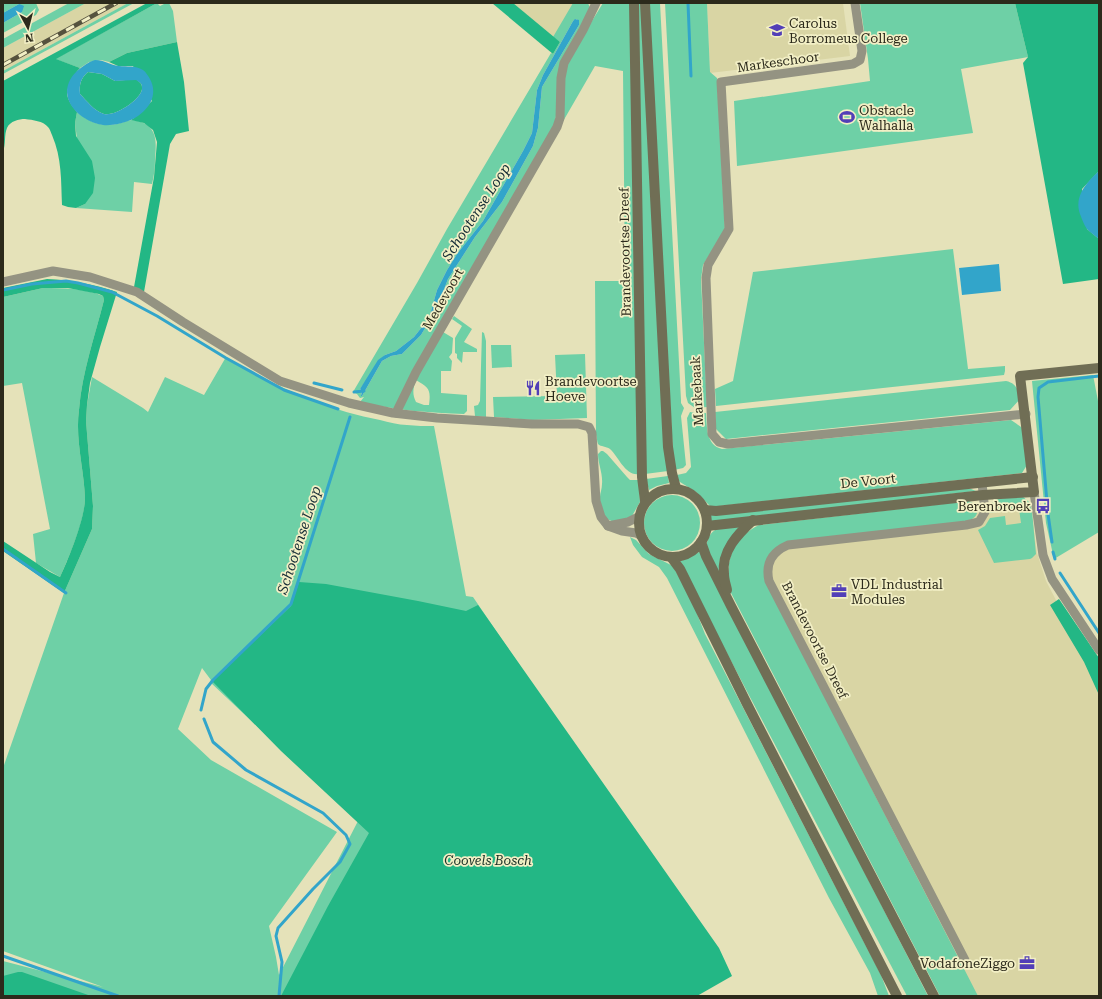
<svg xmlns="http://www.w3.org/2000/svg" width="1102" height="999" font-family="'Roboto Serif',serif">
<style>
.built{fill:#d9d5a4}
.green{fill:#6ed0a6;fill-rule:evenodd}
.forest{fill:#23b785}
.water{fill:#32a5ca;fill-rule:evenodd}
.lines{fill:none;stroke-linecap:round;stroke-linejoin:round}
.stream{stroke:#32a5ca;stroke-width:3}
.street{stroke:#949382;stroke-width:9}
.secondary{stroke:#706e55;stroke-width:10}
.rail-casing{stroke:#55523e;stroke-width:4.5}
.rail{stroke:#f2efc5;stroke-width:3;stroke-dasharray:9;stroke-linecap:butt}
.labels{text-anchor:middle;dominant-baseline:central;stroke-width:3.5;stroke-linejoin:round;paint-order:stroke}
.poi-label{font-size:13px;fill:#2c2a1b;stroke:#f2efc5;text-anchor:start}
.street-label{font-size:13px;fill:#2c2a1b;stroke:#f2efc5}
.park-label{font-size:13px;font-style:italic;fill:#1a3127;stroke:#f2efc5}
.water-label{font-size:14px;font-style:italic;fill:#152d36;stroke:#f2efc5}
</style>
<rect width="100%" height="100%" fill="#e5e2b9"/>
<g class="built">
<path d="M86 3H128L3 71V48Z"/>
<path d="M508 3H575L553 40Z"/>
<path d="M707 3H843L850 56 710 73Z"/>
<path d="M1024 499 1031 505 1037 553 1046 581 1058 604 1099 667V996H954L751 545 767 531Z"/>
</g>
<g class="green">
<path d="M6 3H36L39 10 36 15 3 33V23L22 12 19 4 3 13V5Z"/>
<path d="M69 3H86L3 48V39Z"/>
<path d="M128 3H134L3 74V71Z"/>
<path d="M157 3 160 6 166 3H169L173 11 177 42 127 53 109 62 101 60 89 62 80 68 55 59Z"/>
<path d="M573 3H588L590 8 564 59 555 123 443 332 453 338 452 353 449 357 452 361 451 371H441V393L467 395V411L464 414C429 413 394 410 360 402L364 397 360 398 357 394 353 392 417 283 447 229 551 53 553 54 560 42 553 37ZM576 19 579 21V25L542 87 538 128 533 146 502 202 475 237 448 279 436 310 421 335 402 354 391 356 382 361 362 396 361 395 362 391 360 389 385 355 396 351 414 337 429 318 437 290 447 270 457 254 483 221 523 151 532 133 537 90 543 75 573 21ZM416 380C429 388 431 389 429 405H424L416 402C412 394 413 388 416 380Z"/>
<path d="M603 3H632L639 474C625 476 619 457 610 449 606 446 601 447 598 444 597 442 597 437 596 435L595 281H625L623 71 595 66 558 130 562 83 568 60Z"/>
<path d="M637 3H642L668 471 645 474Z"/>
<path d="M647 3H660L681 400V403L684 408 681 416 686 465 683 468 674 470Z"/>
<path d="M665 3H707L710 72 717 78 725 230 703 265 701 279 707 407 695 408 688 403 686 396Z"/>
<path d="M860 3H1015L1028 57 961 69 973 133 737 166 734 101 870 81 868 59Z"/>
<path d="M77 112C89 122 101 127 117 124 122 123 127 120 132 120 157 123 157 139 155 159 155 168 154 176 152 184L134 182 132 212 76 208 85 204 75 123Z"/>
<path d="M953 249 968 369 1005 366V371L1004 375 716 406 715 389 733 381 753 272Z"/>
<path d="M43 288C63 288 84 288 103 296L104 300C95 336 82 372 79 410 75 439 84 469 85 498 85 520 69 557 60 577L36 563 33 534 50 529 22 383 3 386V297Z"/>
<path d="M454 316 472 329 464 342 477 349V352H463L462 363 457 358V354L455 353V338L462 326 452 319Z"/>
<path d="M482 332 484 333 486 341V417L475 416 474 406 478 405 480 401Z"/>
<path d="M491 345H511L512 367 492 368Z"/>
<path d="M585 354 587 418 532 420 494 417 493 397 557 396 555 355Z"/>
<path d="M226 357C274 386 325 410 380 420 389 422 398 425 407 425 416 426 425 426 434 426L466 596 473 597 726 968 680 996H3V961L103 987 3 951V768L64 593 92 529 93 506 86 421 87 405 92 377 143 408 148 412 165 377 204 395ZM202 668 211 680 210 682 358 821 279 975 276 957 269 926 337 832 211 760 178 729Z"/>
<path d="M1093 375 1099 406V532L1054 559 1046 523 1032 381Z"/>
<path d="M1006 381C1016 383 1018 390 1021 398L1010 410 726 439 716 429 715 412Z"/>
<path d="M690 412 699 414 706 413C707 427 706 445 722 449L1011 420 1024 429 1027 465 1022 473 711 507 696 492 680 482 677 479V475L686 473 691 467 687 418Z"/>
<path d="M601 451H603L607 454 627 477 630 480H639L640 502 632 516C627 518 622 521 617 521 603 523 599 508 600 497 600 493 602 489 602 484 603 473 598 464 598 454Z"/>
<path d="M668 476 669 483 657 486 649 490 646 479Z"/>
<path d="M964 488 971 489 976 491 711 522V515Z"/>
<circle cx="672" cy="523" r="28"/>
<path d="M1022 496 1029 502 1032 511 1036 554 1032 558 1030 559 994 563 978 530 985 526 990 518 1005 516 1006 525 1021 523 1019 509 990 513C991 507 991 503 996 499Z"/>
<path d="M969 501 976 505C981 517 971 520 962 523L793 541 765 563 862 770 978 996H940L731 593C724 563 731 539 759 525Z"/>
<path d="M742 525 721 574C717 568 711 562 708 556 704 545 708 531 720 528 727 526 735 526 742 525Z"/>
<path d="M630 537 636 540 649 554 673 566 691 598 705 634 881 975 889 996H878L870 973 829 898 667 578 659 567 642 557 633 545Z"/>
<path d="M699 552H700L928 996H907L679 562Z"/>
</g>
<g class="forest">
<path d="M147 3H157L56 59 80 68C75 73 67 86 67 94 68 101 73 107 77 112L75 123 76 136 92 161 95 178 93 193 85 204 76 208 68 207 62 205C61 181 62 158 52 135 51 133 50 129 48 127 43 121 33 120 25 119 19 119 10 121 7 128 4 135 6 144 3 152V81Z"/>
<path d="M492 3H513L560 42 553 54Z"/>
<path d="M1015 3H1099V171L1082 189 1087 229 1099 239V279L1063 284 1023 63 1028 57Z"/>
<path d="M177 42 184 82 189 131 176 134 170 144 144 292 134 287 154 177 157 142 153 130 144 123 131 120 134 118 152 101 133 66H118L109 62 127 53Z"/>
<path d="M88 72 102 74 115 81 136 79C139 82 142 83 142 87 144 98 115 117 104 114 94 111 87 101 80 94 79 84 81 78 88 72Z"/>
<path d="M47 279C71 280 94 284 117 292L100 347 90 383 87 405 86 421 93 506 92 529 64 593 3 551V541L50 572 60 577C69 558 85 518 85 498 84 469 75 439 79 410 82 372 95 336 104 300L103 296 99 294 68 288H43L3 297V288Z"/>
<path d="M299 582 326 584 418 601 466 611 478 605 719 948 732 976 697 996H281L328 906 369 833 281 751 212 681 291 606Z"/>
<path d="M1059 599 1099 658V695L1084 662 1050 605Z"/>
<path d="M18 972H22L91 996H3V976Z"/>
</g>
<g class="water">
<path d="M19 4 22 5 24 6 22 12 3 23V13Z"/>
<path d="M575 19 579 20V25L542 87 538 128 533 146 502 202 475 237 448 279 436 310 421 335 402 354 391 356 382 361 362 396H361L362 391 360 389 378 360 385 355 396 351 414 337 429 318 437 290 447 270 457 254 483 221 523 151 532 133 537 90 543 75 573 21Z"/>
<path d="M95 60C105 60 110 65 119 66 127 67 135 65 143 70 146 72 148 76 150 79 159 96 148 111 133 119 124 123 112 126 103 125 77 121 53 94 77 71 83 66 88 62 95 60ZM88 72 102 74 115 81 136 80C139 82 142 83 142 87 144 98 115 117 104 114 94 111 87 101 80 94 79 84 81 78 88 72Z"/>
<path d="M1099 171V239C1095 236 1090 232 1087 229 1084 225 1082 219 1080 214 1074 196 1086 183 1099 171Z"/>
<path d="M999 264 1001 291 962 295 959 268Z"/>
</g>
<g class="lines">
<g class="stream">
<path d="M688 3 691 76"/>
<path d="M3 290 32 284 66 281 78 283 112 292 157 316 226 358 284 390 338 409"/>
<path d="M314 383 342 390"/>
<path d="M354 392 364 391"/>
<path d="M1052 542 1048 514 1038 397 1039 388 1048 382 1099 376"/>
<path d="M3 549 66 593"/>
<path d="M1053 552 1055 559"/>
<path d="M1060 573 1099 633"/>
<path d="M201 710 206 689 213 680 291 604 350 417"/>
<path d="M204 719 213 742 246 770 323 813 346 835 350 844 340 862 313 889 278 928 276 936 282 962 279 996"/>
<path d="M3 956 118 996"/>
</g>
<g class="street">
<path d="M855 3 862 51 860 60 853 64 721 82 729 229 708 265 706 278 712 434 719 442 728 444 1026 414"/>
<path d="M3 282 53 271 90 277 137 292 183 322 280 381 349 403 393 413 437 418 532 424H578L589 427 592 433 596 501 601 517 608 526 622 531 636 533 640 535"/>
<path d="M396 413 416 372 557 127 560 118 561 78 564 63 583 30 596 3"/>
<path d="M1034 492 1043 555 1052 579 1099 650"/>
<path d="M608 526 628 522 638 517"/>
<path d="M965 960 769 581C765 563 772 552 788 545L966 525 979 522 985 512 982 483"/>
</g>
<g class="secondary">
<path d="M634 3 642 477 645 501"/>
<path d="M645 3 668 447 672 473 676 488"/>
<circle cx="673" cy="523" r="34"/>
<path d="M705 510 716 511 1033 477"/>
<path d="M707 526 983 495 1034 492 1020 376 1099 368"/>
<path d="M701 542 706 556 731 606 934 996"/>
<path d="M671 557 680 569 747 704 897 996"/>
<path d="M727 590C726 585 724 580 724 574 721 551 738 534 753 520"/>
</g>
<defs>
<path id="rail" d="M3 65 116 3"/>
</defs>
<use href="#rail" class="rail-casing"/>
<use href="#rail" class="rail"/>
</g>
<defs>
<symbol id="school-bare" viewBox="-9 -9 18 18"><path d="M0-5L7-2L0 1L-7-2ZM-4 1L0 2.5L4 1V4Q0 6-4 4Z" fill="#523fb7" stroke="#f2efc5" stroke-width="2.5" paint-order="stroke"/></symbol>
<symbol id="stadium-bare" viewBox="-9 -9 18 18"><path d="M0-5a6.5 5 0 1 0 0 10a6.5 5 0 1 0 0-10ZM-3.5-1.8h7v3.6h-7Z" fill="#523fb7" stroke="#f2efc5" stroke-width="2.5" paint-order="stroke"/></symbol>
<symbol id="restaurant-bare" viewBox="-9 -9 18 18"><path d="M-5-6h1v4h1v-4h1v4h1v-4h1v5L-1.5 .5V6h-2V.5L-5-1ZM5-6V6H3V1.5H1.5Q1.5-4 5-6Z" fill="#523fb7" stroke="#f2efc5" stroke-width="2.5" paint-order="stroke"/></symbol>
<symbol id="bus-bare" viewBox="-9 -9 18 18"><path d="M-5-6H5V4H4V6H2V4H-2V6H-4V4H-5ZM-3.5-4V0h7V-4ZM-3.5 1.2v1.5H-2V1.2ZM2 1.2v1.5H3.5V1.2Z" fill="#523fb7" stroke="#f2efc5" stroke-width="2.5" paint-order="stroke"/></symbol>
<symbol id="office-bare" viewBox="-9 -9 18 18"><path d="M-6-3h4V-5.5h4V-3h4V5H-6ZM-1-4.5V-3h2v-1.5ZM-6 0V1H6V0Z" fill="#523fb7" stroke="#f2efc5" stroke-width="2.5" paint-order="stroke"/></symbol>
</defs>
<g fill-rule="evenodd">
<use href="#school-bare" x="766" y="19" width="22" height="22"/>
<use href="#stadium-bare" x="836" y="106" width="22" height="22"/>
<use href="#restaurant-bare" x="522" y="377" width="22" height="22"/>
<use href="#bus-bare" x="1032" y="495" width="22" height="22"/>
<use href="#office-bare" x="828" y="580" width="22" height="22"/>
<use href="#office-bare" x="1016" y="952" width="22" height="22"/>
</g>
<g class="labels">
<g class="poi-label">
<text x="789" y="23">Carolus<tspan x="789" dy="15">Borromeus College</tspan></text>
<text x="859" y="110">Obstacle<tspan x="859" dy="15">Walhalla</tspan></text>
<text x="545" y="381">Brandevoortse<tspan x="545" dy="15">Hoeve</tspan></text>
<text x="1031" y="506" text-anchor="end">Berenbroek</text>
<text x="851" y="584">VDL Industrial<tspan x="851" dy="15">Modules</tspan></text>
<text x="1015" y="963" text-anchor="end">VodafoneZiggo</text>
</g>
<g class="street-label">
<text transform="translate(778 62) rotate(-8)">Markeschoor</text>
<text transform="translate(625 252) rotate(-91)">Brandevoortse Dreef</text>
<text transform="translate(443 299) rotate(-60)">Medevoort</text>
<text transform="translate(697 391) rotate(-93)">Markebaak</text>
<text transform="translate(868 481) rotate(-6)">De Voort</text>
<text transform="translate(815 640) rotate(63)">Brandevoortse Dreef</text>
</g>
<g class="park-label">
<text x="488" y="860">Coovels Bosch</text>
</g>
<g class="water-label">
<text transform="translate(476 212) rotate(-57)">Schootense Loop</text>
<text transform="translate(299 540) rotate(-72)">Schootense Loop</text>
</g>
</g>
<rect width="1102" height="999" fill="none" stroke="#2c2a1b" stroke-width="8"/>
<g transform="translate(28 28) rotate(173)" stroke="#f2efc5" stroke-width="3" paint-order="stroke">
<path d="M0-3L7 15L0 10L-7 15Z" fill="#2c2a1b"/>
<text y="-6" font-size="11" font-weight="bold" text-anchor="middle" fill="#2c2a1b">N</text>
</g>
</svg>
